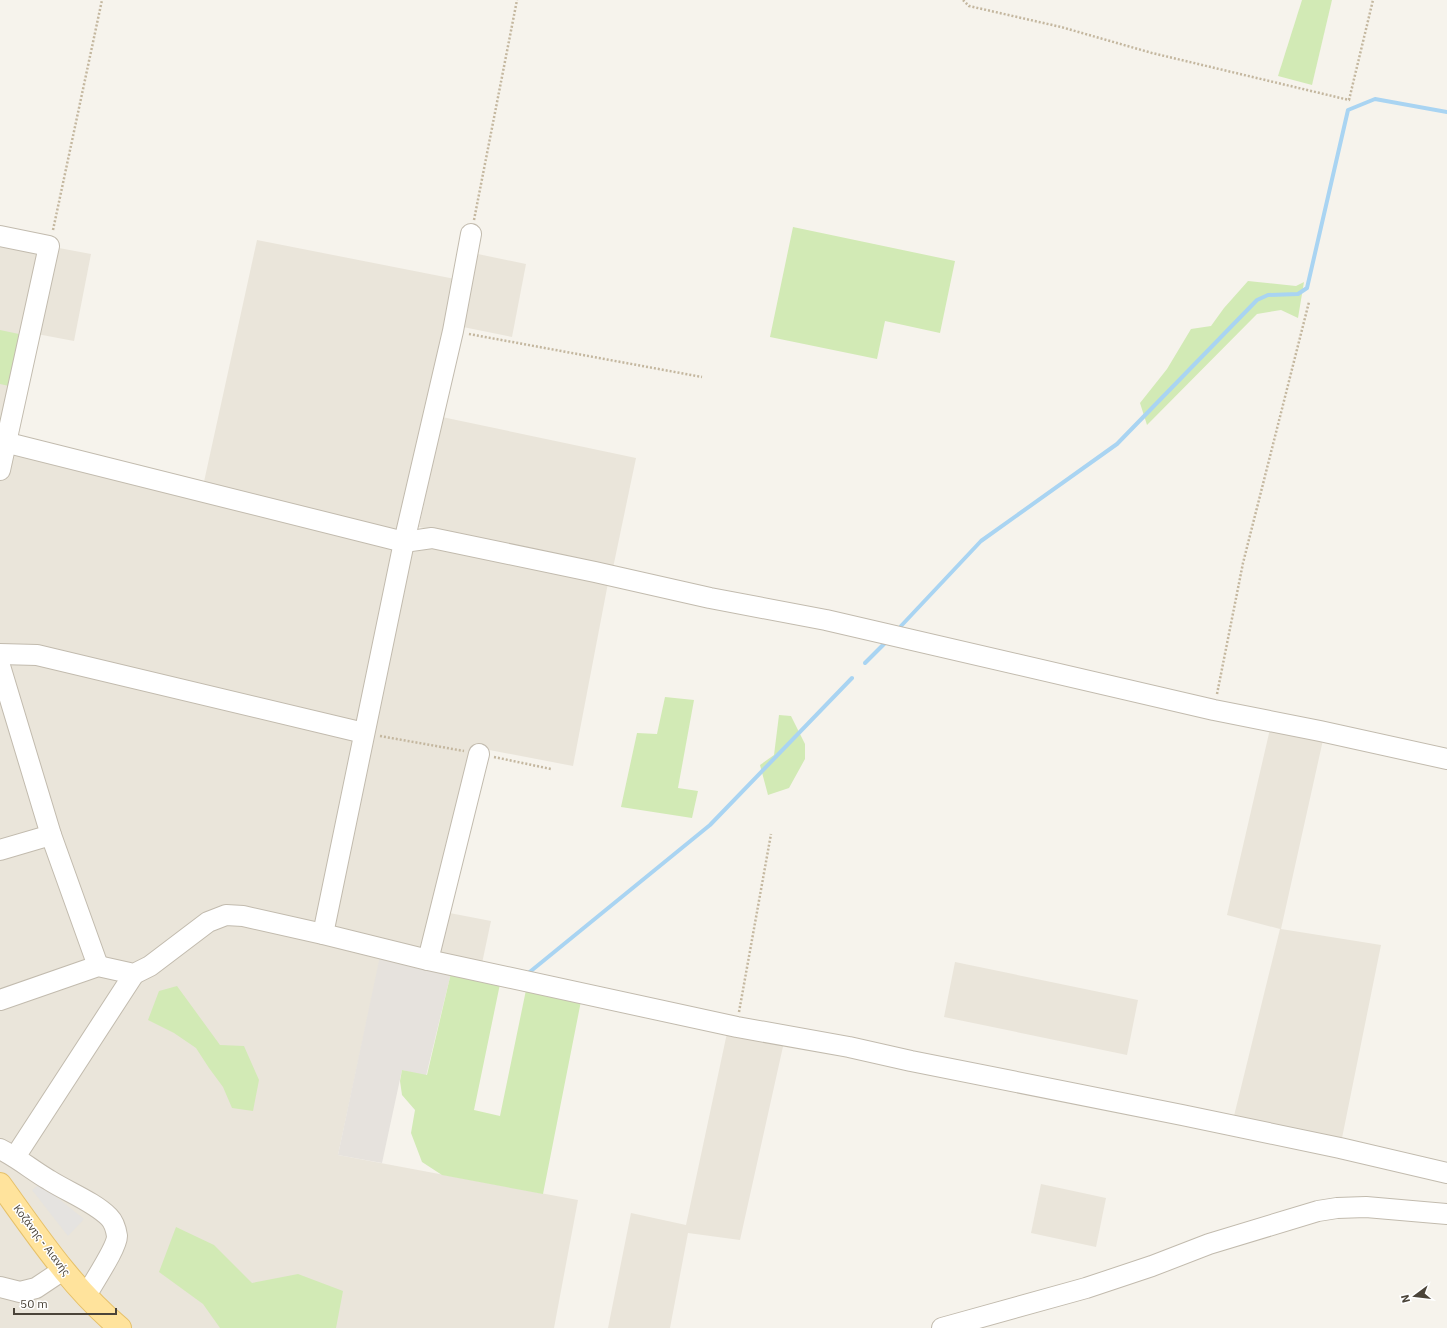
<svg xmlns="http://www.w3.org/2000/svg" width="1447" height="1328" font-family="'IBM Plex Sans',sans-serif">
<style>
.residential{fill:#eae5da}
.industrial{fill:#e6e2dd}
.green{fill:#d2eab5}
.parking{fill:#e5e3e0}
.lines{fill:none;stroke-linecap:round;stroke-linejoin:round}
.stream{stroke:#a9d4f2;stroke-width:4}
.minor-casing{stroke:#c2bbae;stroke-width:22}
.major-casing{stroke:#e6c16a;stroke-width:24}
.path{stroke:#c4b79f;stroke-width:2.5;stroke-dasharray:2 2;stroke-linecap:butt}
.minor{stroke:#fff;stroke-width:20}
.major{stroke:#ffe39c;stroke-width:22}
.labels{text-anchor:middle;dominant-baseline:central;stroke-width:3;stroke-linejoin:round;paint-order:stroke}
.street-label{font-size:11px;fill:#4b4439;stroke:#fff}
</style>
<rect width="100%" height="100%" fill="#f6f3ec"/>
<g class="residential">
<path d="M0 237 91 254 74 341 21 331 0 431Z"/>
<path d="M257 240 455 279 396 555 435 548 608 583 573 766 474 747 434 910 491 921 481 968 383 946 338 1155 578 1200 554 1328H0V450L200 500Z"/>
<path d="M473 253 526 264 512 337 458 326Z"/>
<path d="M442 417 636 458 613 568 419 527Z"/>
<path d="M1270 729 1323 740 1281 929 1381 945 1341 1143 1233 1120 1280 929 1227 915Z"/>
<path d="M955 962 1138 1000 1127 1055 944 1017Z"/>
<path d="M727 1033 784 1042 740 1240 688 1233 670 1328H608L631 1213 686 1225Z"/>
<path d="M1041 1184 1106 1198 1096 1247 1031 1233Z"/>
</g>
<path class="industrial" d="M380 956 451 973 426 1076 402 1070 382 1163 338 1155Z"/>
<g class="green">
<path d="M1302 0H1332L1312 85 1278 76Z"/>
<path d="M793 227 955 261 940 333 885 321 877 359 770 337Z"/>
<path d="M1248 281 1296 286 1304 282 1298 318 1281 310 1257 314 1147 425 1140 403 1167 369 1191 329 1211 326 1224 308Z"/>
<path d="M0 330 19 334 9 386 0 384Z"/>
<path d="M665 697 694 700 678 788 698 791 692 818 621 807 637 733 657 734Z"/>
<path d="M779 715 791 716 805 744V759L789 788 768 795 760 765 774 755Z"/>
<path d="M451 973 500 984 474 1110 500 1116 526 990 581 1001 543 1194 442 1175 422 1162 411 1133 415 1110 402 1095 400 1081 402 1070 427 1075Z"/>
<path d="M177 986 220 1045 244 1046 259 1080 253 1111 232 1108 223 1087 209 1068 196 1048 174 1033 148 1020 159 991Z"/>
<path d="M176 1227 214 1245 252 1283 298 1274 343 1291 336 1328H220L203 1304 159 1272Z"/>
</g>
<path class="parking" d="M40 1184 84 1219 68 1236 32 1190Z"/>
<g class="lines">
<g class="stream">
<path d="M901 626 981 541 1117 444 1257 300 1268 295 1298 294 1307 288 1348 110 1375 99 1447 112"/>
<path d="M865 663 887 641"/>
<path d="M526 975 710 825 852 678"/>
</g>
<defs>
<g id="minor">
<path d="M0 236 49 246 0 470"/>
<path d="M0 441 404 542 432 538 595 572 710 598 826 620 1214 710 1320 731 1447 759"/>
<path d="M0 654 37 655 364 733"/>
<path d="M0 666 51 835 98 966"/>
<path d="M0 850 51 835"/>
<path d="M323 934 404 542 453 331 471 234"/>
<path d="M428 960 479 754"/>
<path d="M0 1000 98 966 134 974 150 966 208 922 226 915 243 916 323 934 428 960 737 1027 849 1047 911 1061 1182 1115 1340 1148 1447 1173"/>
<path d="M0 1149C18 1158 32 1170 49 1180 68 1192 94 1202 109 1217 114 1222 116 1229 117 1236 117 1248 92 1284 86 1296"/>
<path d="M15 1157 134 974"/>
<path d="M0 1287 20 1292 36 1288 63 1270"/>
<path d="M942 1328 1086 1288 1152 1266 1209 1244 1318 1211 1337 1208 1366 1207 1447 1214"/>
</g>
<path id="major" d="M0 1184C37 1235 71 1287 120 1328"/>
</defs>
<use href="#minor" class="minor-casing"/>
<use href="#major" class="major-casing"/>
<g class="path">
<path d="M963 0 969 6 1061 27 1152 53 1349 100 1373 0"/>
<path d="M474 220 517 0"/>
<path d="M53 230 102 0"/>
<path d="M469 334 702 377"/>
<path d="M1217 694 1243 563 1309 302"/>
<path d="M380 736 464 751"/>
<path d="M494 757 551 769"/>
<path d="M739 1012 771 834"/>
</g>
<use href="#minor" class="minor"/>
<use href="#major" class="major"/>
</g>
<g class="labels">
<g class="street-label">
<text transform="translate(42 1240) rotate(53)">Κοζάνης - Αιανής</text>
</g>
</g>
<g transform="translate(1415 1296) rotate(255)" stroke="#ffffff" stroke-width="3" paint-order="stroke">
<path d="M0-3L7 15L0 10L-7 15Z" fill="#4b4439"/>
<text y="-6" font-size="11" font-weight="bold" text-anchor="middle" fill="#4b4439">N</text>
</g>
<path d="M14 1308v6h102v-6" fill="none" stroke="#4b4439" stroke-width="2"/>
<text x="20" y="1308" font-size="12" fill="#4b4439" stroke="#ffffff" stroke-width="3" paint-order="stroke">50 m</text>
</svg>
